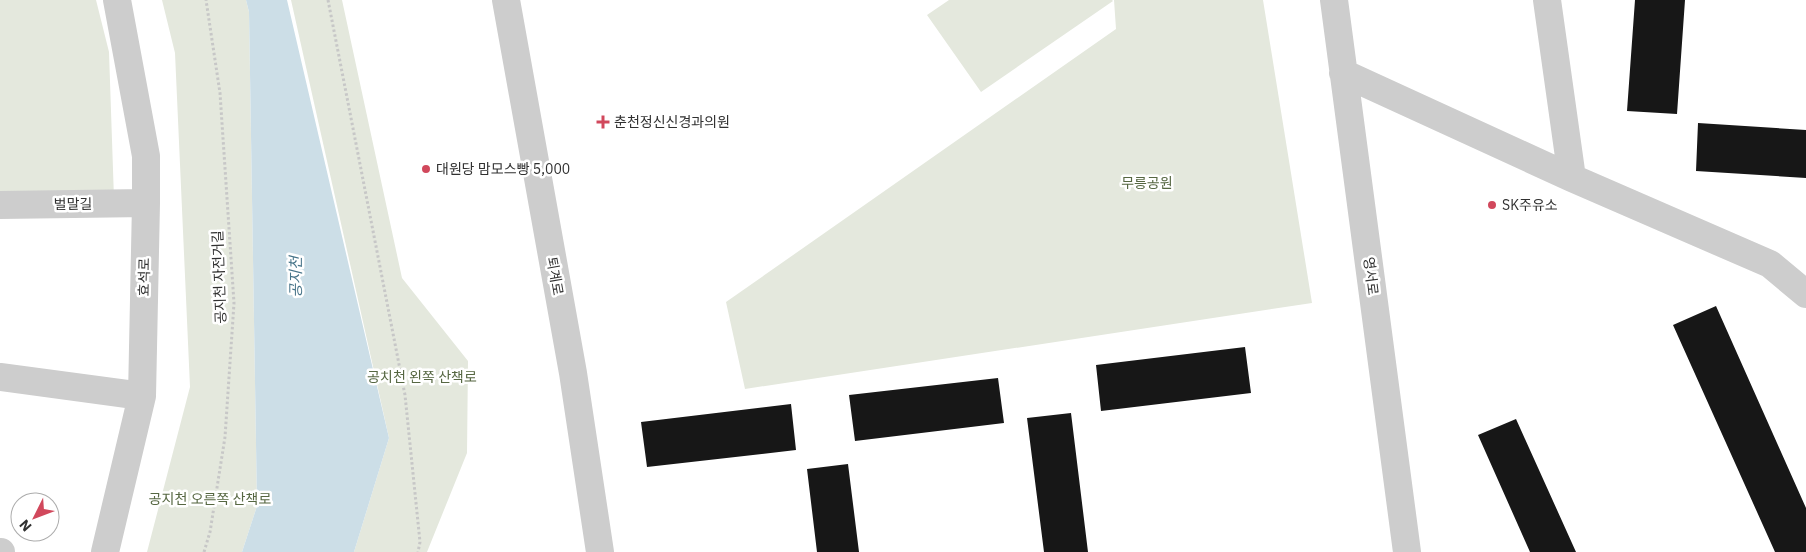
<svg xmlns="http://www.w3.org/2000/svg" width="1806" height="552" font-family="'IBM Plex Sans','Noto Sans KR',sans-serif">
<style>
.green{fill:#e4e8dd}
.water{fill:#ccdee7}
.building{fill:#171717}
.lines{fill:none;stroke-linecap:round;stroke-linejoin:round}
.path{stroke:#c7c7c7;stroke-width:3;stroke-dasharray:2.5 2.5;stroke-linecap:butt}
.minor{stroke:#cdcdcd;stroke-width:28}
.poi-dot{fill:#d1485c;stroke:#fff;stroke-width:2}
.labels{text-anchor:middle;stroke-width:5;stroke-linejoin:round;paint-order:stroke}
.poi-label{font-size:14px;fill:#303030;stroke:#fff;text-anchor:start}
.park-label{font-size:14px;fill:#566742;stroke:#fff}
.street-label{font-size:14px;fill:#303030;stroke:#fff}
.water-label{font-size:15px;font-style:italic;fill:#477489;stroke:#fff}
</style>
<rect width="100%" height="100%" fill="#fff"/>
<path class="green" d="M0 0H96L109 52 114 199 0 194Z
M162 0H246L249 12 257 506 242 552H147L190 387 175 53Z
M291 0H342L402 278 468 361 467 453 427 552H354L389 438Z
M949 0H1112L1113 1 981 92 927 15Z
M1114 0H1263L1312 303 745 389 726 302 1116 29Z"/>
<path class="water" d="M246 0H287L389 438 354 552H242L257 506 249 12Z"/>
<path class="building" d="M1635 0H1685L1677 114 1627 111Z
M1698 123 1806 130V178L1696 171Z
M1716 306 1806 508V552H1775L1673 325Z
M1245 347 1251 393 1101 411 1096 365Z
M998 378 1004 423 855 441 849 395Z
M791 404 796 450 647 467 641 422Z
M1071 413 1088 552H1044L1027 418Z
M1516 419 1576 552H1530L1478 435Z
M848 464 859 552H817L807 469Z"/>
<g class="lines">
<path class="path" d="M328 0 405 395 420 542 418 552
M204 552 210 532 225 437 234 303 220 93 206 0"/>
<path class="minor" d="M506 0 573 373 600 552
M1334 0 1407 552
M1547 0 1572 178
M1343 73 1572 178 1770 264 1806 294
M0 205 146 203
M0 377 142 396
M0 552H1
M105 552 142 396 146 203V156L117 0"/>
</g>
<g class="poi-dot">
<path d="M600.5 114.5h5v5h5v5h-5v5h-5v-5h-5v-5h5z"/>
<circle cx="426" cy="169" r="5"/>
<circle cx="1492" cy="205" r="5"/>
</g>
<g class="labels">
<g class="poi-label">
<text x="614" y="127">춘천정신신경과의원</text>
<text x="436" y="174">대원당 맘모스빵 5,000</text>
<text x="1502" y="210">SK주유소</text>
</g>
<g class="park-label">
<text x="1147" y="188">무릉공원</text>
<text x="422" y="382">공치천 왼쪽 산책로</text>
<text x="210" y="504">공지천 오른쪽 산책로</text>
</g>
<g class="street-label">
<text transform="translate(73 204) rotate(-1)" y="5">벌말길</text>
<text transform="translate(555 276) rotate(80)" y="5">퇴계로</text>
<text transform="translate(1371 276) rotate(83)" y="5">영서로</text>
<text transform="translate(144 277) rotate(-89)" y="5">효석로</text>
<text transform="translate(219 277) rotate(-92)" y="5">공지천 자전거길</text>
</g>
<g class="water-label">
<text transform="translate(296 277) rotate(-90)" y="5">공지천</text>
</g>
</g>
<g transform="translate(35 517) rotate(228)"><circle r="24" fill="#ffffff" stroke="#acacac"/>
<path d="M0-4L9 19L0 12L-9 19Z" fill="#d1485c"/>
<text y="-8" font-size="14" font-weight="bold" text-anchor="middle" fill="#303030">N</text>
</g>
</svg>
